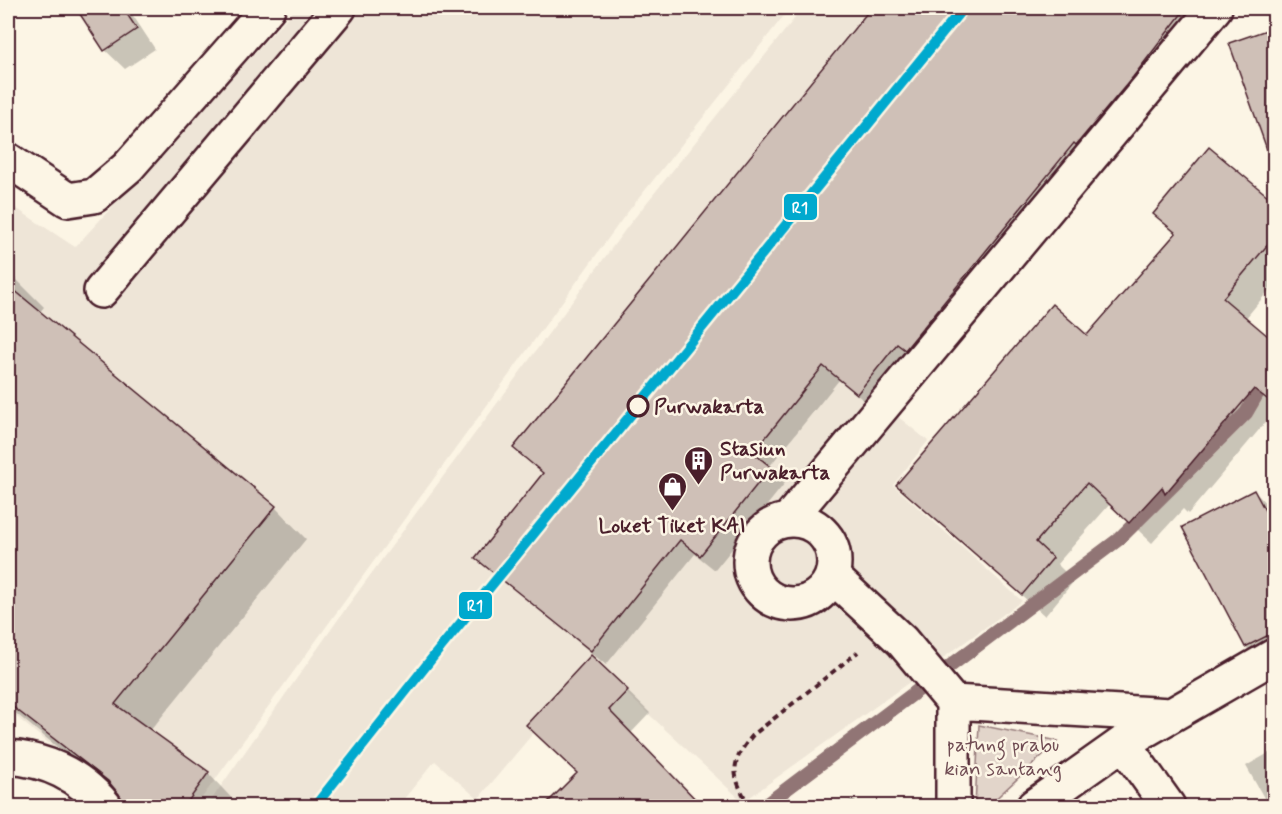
<svg xmlns="http://www.w3.org/2000/svg" width="1282" height="814" font-family="Mynerve,sans-serif">
<style>
.built{fill:#eee5d7}
.green{fill:#e2d5ca;stroke:#967a7a;stroke-width:1.5}
.shadow{fill:#0003}
.lines{fill:none;stroke-linecap:round;stroke-linejoin:round}
.stream{stroke:#917474;stroke-width:14}
.building{fill:#cfc0b7;stroke:#4a1f2b;stroke-width:1.5}
.minor-casing{stroke:#4a1f2b;stroke-width:38}
.path{stroke:#4a1f2b;stroke-width:4;stroke-dasharray:6 4.5;stroke-linecap:butt}
.minor{stroke:#fcf5e5;stroke-width:33}
.rail-1-casing{stroke:#fcf5e5;stroke-width:15}
.rail-1{stroke:#00a9ce;stroke-width:10}
.stop-dot{fill:#fcf5e5;stroke:#4a1f2b;stroke-width:3}
.labels{text-anchor:middle;stroke-width:5;stroke-linejoin:round;paint-order:stroke}
.stop-label{font-size:21px;font-weight:bold;fill:#4a1f2b;stroke:#fcf5e5;text-anchor:start}
.poi-label{font-size:21px;font-weight:bold;fill:#4a1f2b;stroke:#fcf5e5;text-anchor:start}
.park-label{font-size:21px;fill:#704c53;stroke:#fcf5e5}
.line-badge{stroke:#fcf5e5;stroke-width:2}
.badge-label{font-size:16px;text-anchor:middle;font-weight:bold;fill:#fff}
</style>
<rect width="100%" height="100%" fill="#fcf5e5"/>
<filter id="ink" filterUnits="userSpaceOnUse"><feTurbulence type="fractalNoise" baseFrequency=".0167" numOctaves="2"/><feDisplacementMap in="SourceGraphic" scale="12" xChannelSelector="R" yChannelSelector="G"/><feConvolveMatrix kernelMatrix="1 2 1 2 8 2 1 2 1" color-interpolation-filters="sRGB"/></filter>
<g filter="url(#ink)">
<path class="built" d="M296 8H790L623 218 196 806 101 738 79 768 8 710V203L75 247Z
M803 8H1183L870 394 928 441 893 485 1022 601 743 802 593 662 478 799 435 761 398 806H207L349 604 628 226Z"/>
<path class="green" d="M979 725 1058 741 988 806H975Z"/>
<path class="shadow" d="M77 8H128L155 49 125 69 105 50Z
M873 8H1213L873 408 839 380 769 467 785 483 715 570 695 554 606 665 477 558 544 474 515 448Z
M8 35 13 44 8 47Z
M1274 204V284L1245 319 1274 344V412L1188 514 1183 509 1152 543 1110 504 1057 564 1074 581 1045 616 898 485 1087 337 1176 235 1155 214Z
M8 271 44 307 39 313 275 507 306 539 150 731 208 773 239 806H130L8 707Z
M1254 491 1274 512 1273 673 1246 647 1184 528Z
M592 657 650 713 631 733 579 774Z
M1274 750V806H1266L1268 805 1246 766Z
M8 797 17 806H8Z
M853 799 860 806H841Z"/>
<g class="lines">
<path class="stream" d="M764 806 1119 539 1246 413 1267 377"/>
</g>
<path class="building" d="M76 8H123L137 29 104 51Z
M871 8H1186L1133 77 1076 145 1074 143 905 350 897 344 857 394 823 366 753 453 771 467 700 556 680 540 591 651 475 558 543 473 513 448Z
M1275 27V157L1270 158 1229 43Z
M1209 147 1275 202V236L1223 298 1275 342V405L1254 389 1165 494 1162 487 1129 523 1087 483 1036 542 1053 558 1022 595 896 485 1052 304 1087 335 1176 233 1153 214Z
M8 285 276 506 115 704 209 772 184 807H123L119 794 108 781 8 703Z
M1254 490 1275 529V632L1245 647 1182 527Z
M591 655 628 690 609 710 703 807H543L577 773 526 725Z"/>
<g class="lines">
<defs>
<path id="minor" d="M8 160 68 200 94 196 128 167 268 8
M101 291 339 8
M788 520 1215 8
M750 562a42 42 0 1 1 84 0a42 42 0 1 1-84 0Z
M832 576 902 641 953 702V806
M953 702 1170 715
M1123 743 1168 806
M8 757C48 760 79 775 105 806
M1034 806 1123 743 1274 656"/>
</defs>
<use href="#minor" class="minor-casing"/>
<path class="path" d="M750 806C731 776 729 763 753 735L858 652"/>
<use href="#minor" class="minor"/>
<defs>
<path id="rail-1" d="M315 806 433 657 963 8"/>
</defs>
<use href="#rail-1" class="rail-1-casing"/>
<use href="#rail-1" class="rail-1"/>
</g>
</g>
<defs>
<symbol id="building-pin" viewBox="-11 -11 22 30"><path d="M0 17L-7.5 6A9.5 9.5 0 1 1 7.5 6Z" fill="#4a1f2b" stroke="#fcf5e5"/><path d="M-4-6H4V6H1V3H-1V6H-4ZM-2.5-4.3h1.7v1.8h-1.7ZM.8-4.3h1.7v1.8H.8ZM-2.5-1h1.7V.8h-1.7ZM.8-1h1.7V.8H.8Z" fill="#fff"/></symbol>
<symbol id="shop-pin" viewBox="-11 -11 22 30"><path d="M0 17L-7.5 6A9.5 9.5 0 1 1 7.5 6Z" fill="#4a1f2b" stroke="#fcf5e5"/><path d="M-5-2.5h2.3a2.7 3.5 0 0 1 5.4 0H5L5.5 6h-11ZM-1.5-2.5h3a1.5 2.3 0 0 0-3 0Z" fill="#fff"/></symbol>
</defs>
<g fill-rule="evenodd">
<use href="#building-pin" x="682" y="444" width="33" height="45"/>
<use href="#shop-pin" x="656" y="470" width="33" height="45"/>
</g>
<circle class="stop-dot" cx="638" cy="406" r="10"/>
<g class="labels">
<g class="stop-label">
<text x="654" y="413">Purwakarta</text>
</g>
<g class="poi-label">
<text x="720" y="455">Stasiun<tspan x="720" dy="24">Purwakarta</tspan></text>
<text x="672" y="532" text-anchor="middle">Loket Tiket KAI</text>
</g>
<g class="park-label">
<text x="1003" y="751">patung prabu<tspan x="1003" dy="24">kian santang</tspan></text>
</g>
</g>
<g class="line-badge">
<rect x="783" y="193" width="35" height="28" rx="6" fill="#00a9ce"/>
<rect x="458" y="591" width="35" height="29" rx="6" fill="#00a9ce"/>
</g>
<g class="badge-label">
<text x="800" y="213">R1</text>
<text x="475" y="611">R1</text>
</g>
<rect width="1282" height="814" fill="none" stroke="#fcf5e5" stroke-width="30"/>
<rect x="15" y="15" width="1252" height="784" fill="none" stroke="#4a1f2b" stroke-width="2" filter="url(#ink)"/>
</svg>
